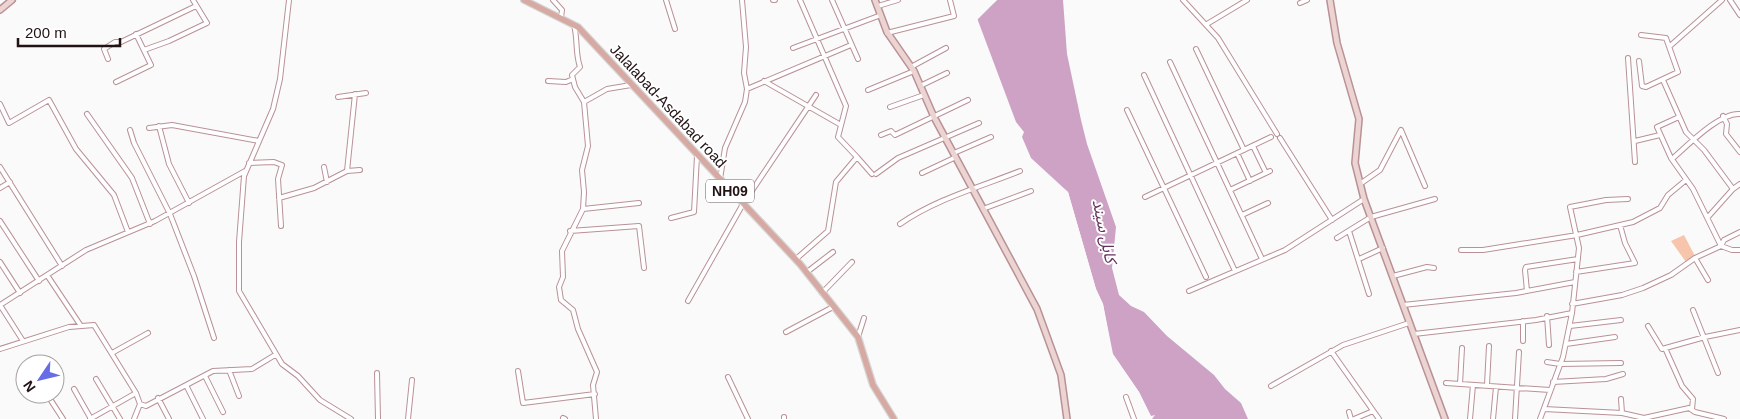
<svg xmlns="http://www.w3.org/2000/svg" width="1740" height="419" font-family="Helvetica,'Noto Sans Arabic',sans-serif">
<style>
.green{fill:#f6c5ac}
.water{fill:#cda2c4}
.pier{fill:#fafafa}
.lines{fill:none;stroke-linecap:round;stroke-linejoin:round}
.street-casing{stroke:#b99196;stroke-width:6}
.secondary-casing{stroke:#b99196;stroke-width:8}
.primary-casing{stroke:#d7d4d5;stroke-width:8}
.street{stroke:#fff;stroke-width:4}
.secondary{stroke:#ebd4d1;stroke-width:5}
.primary{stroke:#d6aaa3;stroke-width:5.5}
.labels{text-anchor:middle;stroke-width:4;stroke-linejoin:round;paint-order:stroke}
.shield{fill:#fff;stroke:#64595a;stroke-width:1}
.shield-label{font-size:14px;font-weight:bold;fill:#211214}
.street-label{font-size:15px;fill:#211214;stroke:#fff}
.water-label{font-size:16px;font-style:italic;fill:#642f5c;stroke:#fff}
</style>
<rect width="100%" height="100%" fill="#fafafa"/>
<path class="green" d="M1684 235 1695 256 1686 262 1671 241Z"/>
<path class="water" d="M997 0H1063L1067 54 1081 120 1087 144 1116 227 1112 268 1119 295 1131 306 1144 312 1167 336 1214 375 1225 389 1241 403 1248 419H1152L1139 392 1113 354 1103 304 1096 289 1068 192 1031 158 1022 137 1024 132 1016 122 977 18Z"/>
<path class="pier" d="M993 0H997L977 20 1016 124 975 19Z
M1064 189 1068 192 1096 289 1103 304 1112 353 1139 392 1151 416 1155 415 1152 419H1149L1137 393 1110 353 1100 304 1093 290Z"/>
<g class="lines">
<defs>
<path id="street" d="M289 0 280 79 273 109 244 176 239 242V291L282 364 298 376 320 400 351 419
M553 0 562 10 561 18
M666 0 675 29
M773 0H775
M832 0 858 59
M1183 0 1218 38 1277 134
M1730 0 1740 15
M1300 3 1307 0
M878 6 898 0
M1207 24 1247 0
M574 25C578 40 575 53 580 67L572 75 575 87 584 102 588 146 582 170 584 192 583 209 562 251 563 277 559 287 561 300 573 310 578 329 597 372 593 385 596 419
M887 33 954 16 950 0
M1670 46 1722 0
M793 48 881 15
M1196 49 1244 150
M144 50 169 41 207 23 193 0
M1628 58 1635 162
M108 59 104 49 115 42H121L196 6
M1639 61 1642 86 1646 87 1678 72 1666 38 1641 35
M1170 62 1262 259
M911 67 946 48
M1144 75 1235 271
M1663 80 1686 132 1704 150 1733 189
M548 81 566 82 573 79
M764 81 841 125
M116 82 151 65 136 34
M920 86 947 73
M747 89 851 45
M868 90 914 71
M338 97 366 93
M584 102 607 89 631 85
M0 104 9 123 49 100 76 149 114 195 128 232
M890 107 924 95
M1127 110 1206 277
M87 114 132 178 150 224
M1723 116 1727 124 1726 134 1740 152
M1679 117 1657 127 1671 158 1693 189 1721 246 1732 250H1740
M159 126 169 164 189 203
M149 128 172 125 259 141
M130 130 134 143 170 214 194 276 214 338
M881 135 891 131 895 135 968 100
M1280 138 1332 220
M1635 141 1660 135
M1253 146 1266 173
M954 153 991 137
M1237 153 1250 181
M857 157 872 174
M1672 159C1688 145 1720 112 1740 114
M249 163 274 162 282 165 278 179 281 226
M0 167 62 266
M324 167 327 182
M347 171 355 94
M922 173 956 157
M876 174 898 158 979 123
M720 179 725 148 745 102 747 89 744 73 746 47 742 0
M1360 184 1380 170 1401 130 1425 186
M0 188 10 182
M1230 190 1270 171
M1145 197 1271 137
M279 198 314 188 347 171 360 170
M583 209 639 203
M983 209 1031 191
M1242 215 1268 203
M1708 217 1733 189 1740 184
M671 218 694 212 697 156
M0 221 39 281
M900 224C936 199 980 187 1020 171
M570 231 639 226 644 268
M1349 231 1369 294
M1337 238 1371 217 1435 199
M1461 250H1483L1577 235 1633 222 1660 208 1668 195 1686 180
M1695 258 1708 280
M796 259 828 231 836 182 857 157 838 137 846 106 800 0
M1359 259 1383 248
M0 262 20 293
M807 272 833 252
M1576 272 1635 263 1625 243 1620 225
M47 275 81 326
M1393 276 1427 267 1434 268
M1189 291 1285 250 1364 199
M1527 291 1525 270 1526 267 1578 259
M822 293 852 262
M688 301 743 204 816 95
M1572 304 1622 295 1643 288 1671 275 1695 258 1721 246 1724 240 1740 232
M1403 305 1516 293 1575 282
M1693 310 1718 373
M1547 316 1549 345
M1570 326 1621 320
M1648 326 1662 349 1705 337 1740 330
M786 332 833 307
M1414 334 1536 320 1572 313
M858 337 864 318
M23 341 0 305 86 250 155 221 245 171
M1523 341V321
M1566 344 1615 337
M1665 348 1682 386 1693 399 1692 409
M0 349 69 327 94 325 136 393 140 404 146 406 213 371 252 369 275 355
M1331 351 1379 419
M112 353 148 333
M1547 362 1560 364 1621 363
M229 370 239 396
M518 371 523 403 595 394
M377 373 378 419
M205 376 223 412
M728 377 748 419
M96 379 120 419
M1553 382 1606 379 1623 374
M1446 383 1550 390
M1460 384 1462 348
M1487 385 1489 346
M1271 386 1343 345 1409 323
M187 387 203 419
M74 389 91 419
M1126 397 1134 419
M158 398 169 419
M50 399 63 419
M1621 399 1622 413
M1544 409 1622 413 1644 418 1689 408 1695 412 1724 419
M1349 412 1351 419
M784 417V419
M563 418 565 419
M90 419 136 393
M134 419 140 404
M408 419 412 380
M1354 419 1373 411
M1470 419 1473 385
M1493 419 1496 387
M1515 419 1519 352
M1540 419 1563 357 1572 313 1579 248 1570 207 1606 200 1628 199"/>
<path id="secondary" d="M875 0 887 32 914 71 934 117 1037 309 1061 375 1067 419
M1330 0 1337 43 1359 119 1355 163 1364 199 1445 419
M0 10 12 0"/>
<path id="primary" d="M524 0 578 27 800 264 858 337 873 385 894 419"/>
</defs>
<use href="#street" class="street-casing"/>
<use href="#secondary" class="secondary-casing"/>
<use href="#primary" class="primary-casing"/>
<use href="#street" class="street"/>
<use href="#secondary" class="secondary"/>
<use href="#primary" class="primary"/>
</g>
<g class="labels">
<rect class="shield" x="706" y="179.5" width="48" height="23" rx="4"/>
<g class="shield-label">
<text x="730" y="196">NH09</text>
</g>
<g class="street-label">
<text transform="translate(668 106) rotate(47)" y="5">Jalalabad-Asdabad road</text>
</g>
<g class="water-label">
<text transform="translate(1105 231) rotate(78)" y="6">کابل سيند</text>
</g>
</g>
<g transform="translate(40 379) rotate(235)"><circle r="24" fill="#ffffff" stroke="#a6a0a1"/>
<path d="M0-4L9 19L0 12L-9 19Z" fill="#676de6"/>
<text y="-8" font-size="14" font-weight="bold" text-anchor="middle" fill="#211214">N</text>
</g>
<path d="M18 38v8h102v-8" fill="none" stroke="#211214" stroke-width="2.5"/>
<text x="25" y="38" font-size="15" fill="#211214" stroke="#ffffff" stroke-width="4" paint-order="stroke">200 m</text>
</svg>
